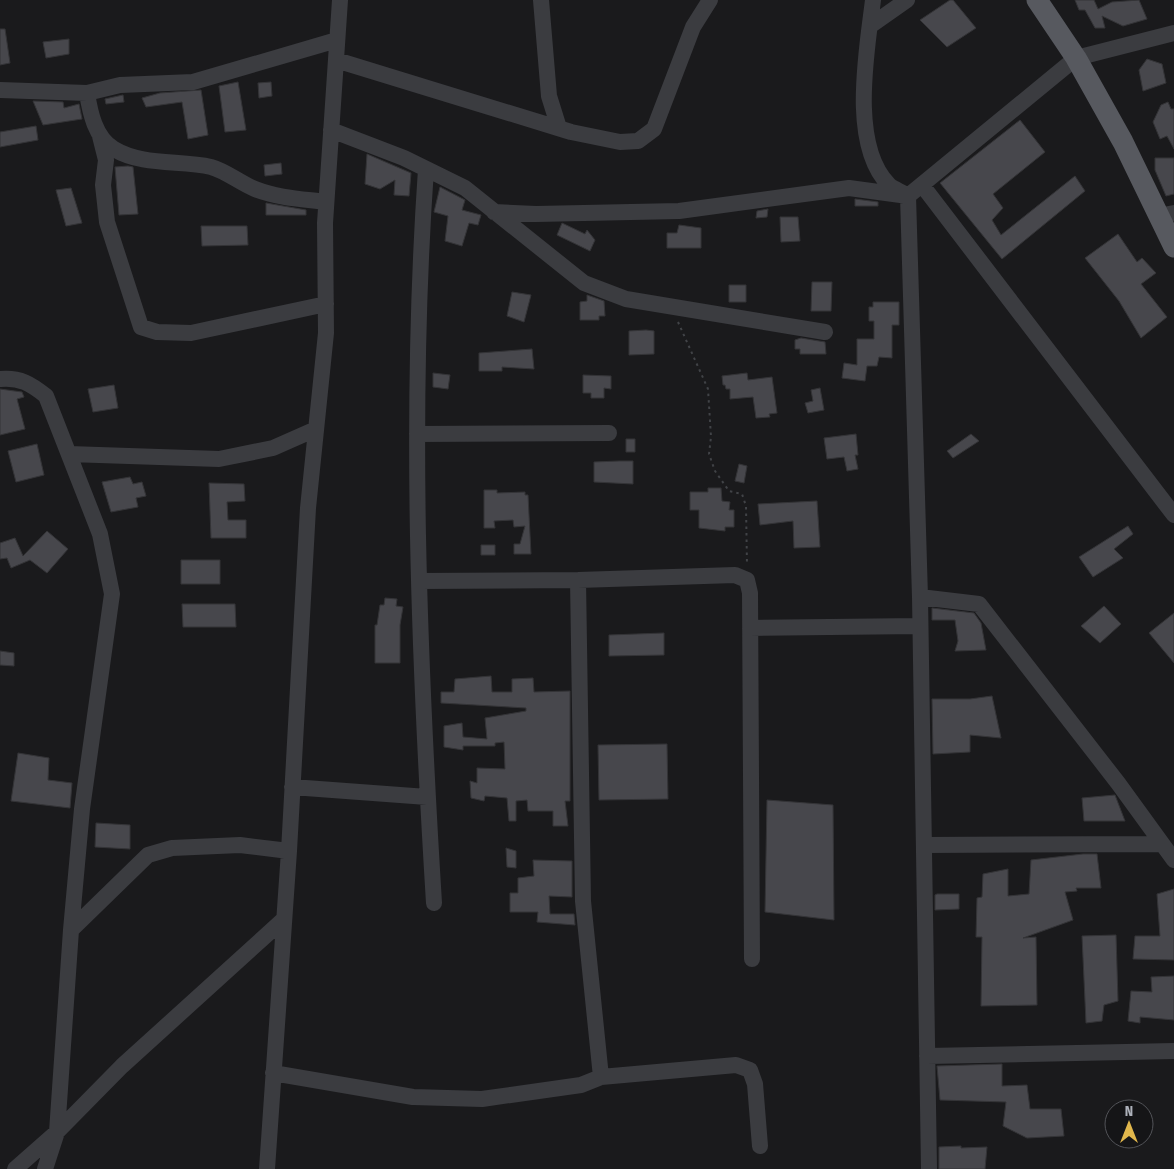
<svg xmlns="http://www.w3.org/2000/svg" width="1174" height="1169" font-family="'Fira Sans Condensed',sans-serif">
<style>
.building{fill:#47474c;stroke:#343437}
.lines{fill:none;stroke-linecap:round;stroke-linejoin:round}
.path{stroke:#414347;stroke-width:2;stroke-dasharray:2.5 4;stroke-linecap:butt}
.minor{stroke:#3b3c40;stroke-width:16}
.major{stroke:#57595f;stroke-width:21}
</style>
<rect width="100%" height="100%" fill="#1a1a1c"/>
<path class="building" d="M950 0H953L976 28 947 47 920 20Z
M1075 0H1094L1098 9 1112 2 1139 0 1147 19 1123 26 1102 16 1105 28H1095L1085 10H1079Z
M0 29H5L10 63 0 65Z
M69 39V54L46 58 43 42Z
M1147 59 1162 64 1166 83 1143 91 1139 70Z
M238 82 246 130 225 132 219 86Z
M271 82 272 96 259 98 258 83Z
M201 90 208 135 188 139 182 102 146 107 142 98 160 93Z
M123 95 124 102 106 104 105 99Z
M33 101 63 102 64 108 79 104 82 119 43 125Z
M1168 102 1171 109H1174V149L1167 136 1160 139 1153 122 1161 105Z
M1020 120 1045 152 993 194 1003 208 992 220 1001 235 1075 176 1085 191 1002 259 940 183Z
M36 126 38 140 0 147V132Z
M367 154 411 173 409 196 394 195 395 180 380 189 365 184Z
M1155 158H1174V194L1166 196 1155 170Z
M281 163 282 174 265 176 264 165Z
M128 166 133 167 138 214 119 215 115 167Z
M440 187 465 200 462 210 481 215 478 225 469 223 462 246 445 241 448 216 434 212Z
M71 188 82 223 66 226 56 190Z
M855 199 878 202V206H855Z
M266 203 306 210V215H266Z
M768 209 767 217 756 218 757 211Z
M780 217H798L800 241 781 242Z
M562 223 585 234 587 230 595 240 590 251 557 235Z
M679 225 701 228V248H667V233H677Z
M201 226H247L248 245 202 246Z
M1118 234 1137 262 1142 258 1156 273 1141 284 1167 317 1141 338 1119 301 1085 258Z
M812 282H832L831 311H811Z
M729 285H746V302H729Z
M512 292 531 295 524 322 507 316Z
M587 295 604 301 605 316H599V320H580V302L587 301Z
M873 302H899V325H892V358L879 357 877 366H867L865 381 842 378 844 363 857 365V339H874V321H869V307H873Z
M646 330 654 331V354L629 355V331Z
M801 338 825 342 826 354H800V349H795V340Z
M532 349 534 369 502 367V371H479V353Z
M433 373 450 375 448 389 433 387Z
M747 373 748 380 772 377 777 413 769 414 770 417 756 418 753 397 730 399V389H726L725 385H723L722 376Z
M583 375 611 376V389L604 388V398H591V393H583Z
M114 385 118 408 93 412 88 389Z
M820 388 824 410 808 413 805 403 813 401 811 390Z
M0 389 22 392 24 397 17 399 25 429 0 435Z
M856 434 858 455H855L858 469 847 471 844 457 827 459 824 438Z
M971 434 979 441 953 458 947 451Z
M626 439H635V452H626Z
M37 444 44 475 16 482 8 451Z
M619 461H633V484L594 482V462Z
M739 464 747 466 744 483 735 481Z
M130 477 133 484 142 482 146 496 136 498 138 507 111 512 102 482Z
M209 483 244 484 245 501 227 502 228 520H246V538H211Z
M708 488H721L722 501 730 502 729 510H734V527H725V531L699 528V510H690V492H708Z
M484 490H497V493L525 492V495H528L531 554H514V544H520L525 526 514 527 513 520 494 521 495 528H484Z
M817 501 820 547 794 548 793 521 760 525 758 504Z
M1128 526 1133 534 1114 549 1123 558 1093 577 1079 557Z
M47 531 68 549 47 573 30 560 11 568 7 558 0 559V543L15 538 23 556Z
M481 545H495V555H481Z
M181 560H220V584H181Z
M385 598 397 599 396 606 403 607 400 625V663H375V625H377L380 605H384Z
M182 604H235L236 627H183Z
M1104 606 1121 624 1100 643 1081 626Z
M932 608 974 613 981 623 986 650 955 651 958 641 955 620H932Z
M1174 613V663L1149 633Z
M664 633V655L609 656V635Z
M0 651 14 653V666L0 665Z
M491 676 492 692H512V679L533 678 534 692 570 691V801H565L568 826H553V811H528L527 800 516 801V821H509L507 798 485 796 484 801 471 798 470 781 477 783V768L505 769 504 742 495 743V746H463V750L444 747V726L462 723 463 737 487 739 485 718 526 711V708L441 703V692H454L455 679Z
M992 696 1001 738 970 735V752L933 754 932 699H970Z
M667 744 668 799 599 800 598 745Z
M18 753 49 758 48 780 72 783 70 808 11 801Z
M1115 795 1125 821H1084L1082 798Z
M767 800 833 805 834 920 765 912Z
M96 823 130 825V849L95 847Z
M506 848 516 851V868L507 867Z
M1083 854H1097L1101 888H1076L1077 891 1065 892 1073 920 1023 938 1036 937 1037 1005 981 1006 982 937H976L977 898 982 897 983 874 1008 869V896L1029 894 1031 860Z
M533 860 572 861V897L549 896 550 914H574L575 925 537 922 538 912H510V893H518V878L534 876Z
M1174 889V960L1133 959 1135 936H1160L1157 894Z
M937 894H959V909L935 910V895Z
M1116 935 1118 1001 1104 1005 1102 1021 1086 1023 1082 936Z
M1174 976V1020L1140 1017V1023L1128 1021 1131 991 1152 992 1151 977Z
M1002 1064V1086L1027 1085 1030 1109H1061L1064 1136 1027 1138 1003 1126 1006 1102 940 1100 937 1066Z
M961 1146V1148L987 1147 985 1169H939V1147Z"/>
<g class="lines">
<path class="path" d="M678 322 708 389 711 437 709 454 715 471 729 491 742 494 746 506 747 565"/>
<path class="minor" d="M541 0 549 96 559 128
M870 26 907 0
M1174 33 1076 58 908 196 920 597 979 604 1118 783 1174 860
M336 60 571 132 620 142 638 141 654 129 693 27 710 0
M0 90 87 93 120 85 193 82 337 40
M87 93C90 112 95 138 114 149 142 166 180 160 211 167 226 171 240 183 255 189 278 198 303 199 326 202
M331 130 404 158 465 188 584 283 626 299 825 332
M100 136 106 160 103 185 107 222 141 327 157 332 191 333 326 304
M426 169C409 413 419 659 434 903
M922 185 1174 515
M494 212 536 214 679 211 849 188 908 196C903 192 893 189 889 185 849 145 867 50 873 0
M1158 216 1174 213
M0 379C20 377 31 384 46 396L100 534 112 594 82 809 71 930 57 1132 45 1169
M417 434 609 433
M69 454 219 459 273 448 316 429
M578 580 583 901 601 1077
M419 581 578 580 735 575 747 580 750 593 752 959
M920 597 929 1169
M750 628 920 626
M292 787 427 797
M925 845 1162 844
M71 930 148 855 172 848 240 845 289 851
M927 1056 1174 1051
M273 1073 413 1097 482 1099 581 1085 601 1077 736 1065 750 1070 755 1084 760 1146
M15 1169 57 1132 122 1066 283 920
M267 1169 289 851 308 508 326 333 325 223 340 0"/>
<path class="major" d="M1037 0 1076 58 1123 142 1174 247"/>
</g>
<g transform="translate(1129 1124)"><circle r="24" fill="#151517" stroke="#525358"/>
<path d="M0-4L9 19L0 12L-9 19Z" fill="#e1b74c"/>
<text y="-8" font-size="14" font-weight="bold" text-anchor="middle" fill="#adb1ba">N</text>
</g>
</svg>
